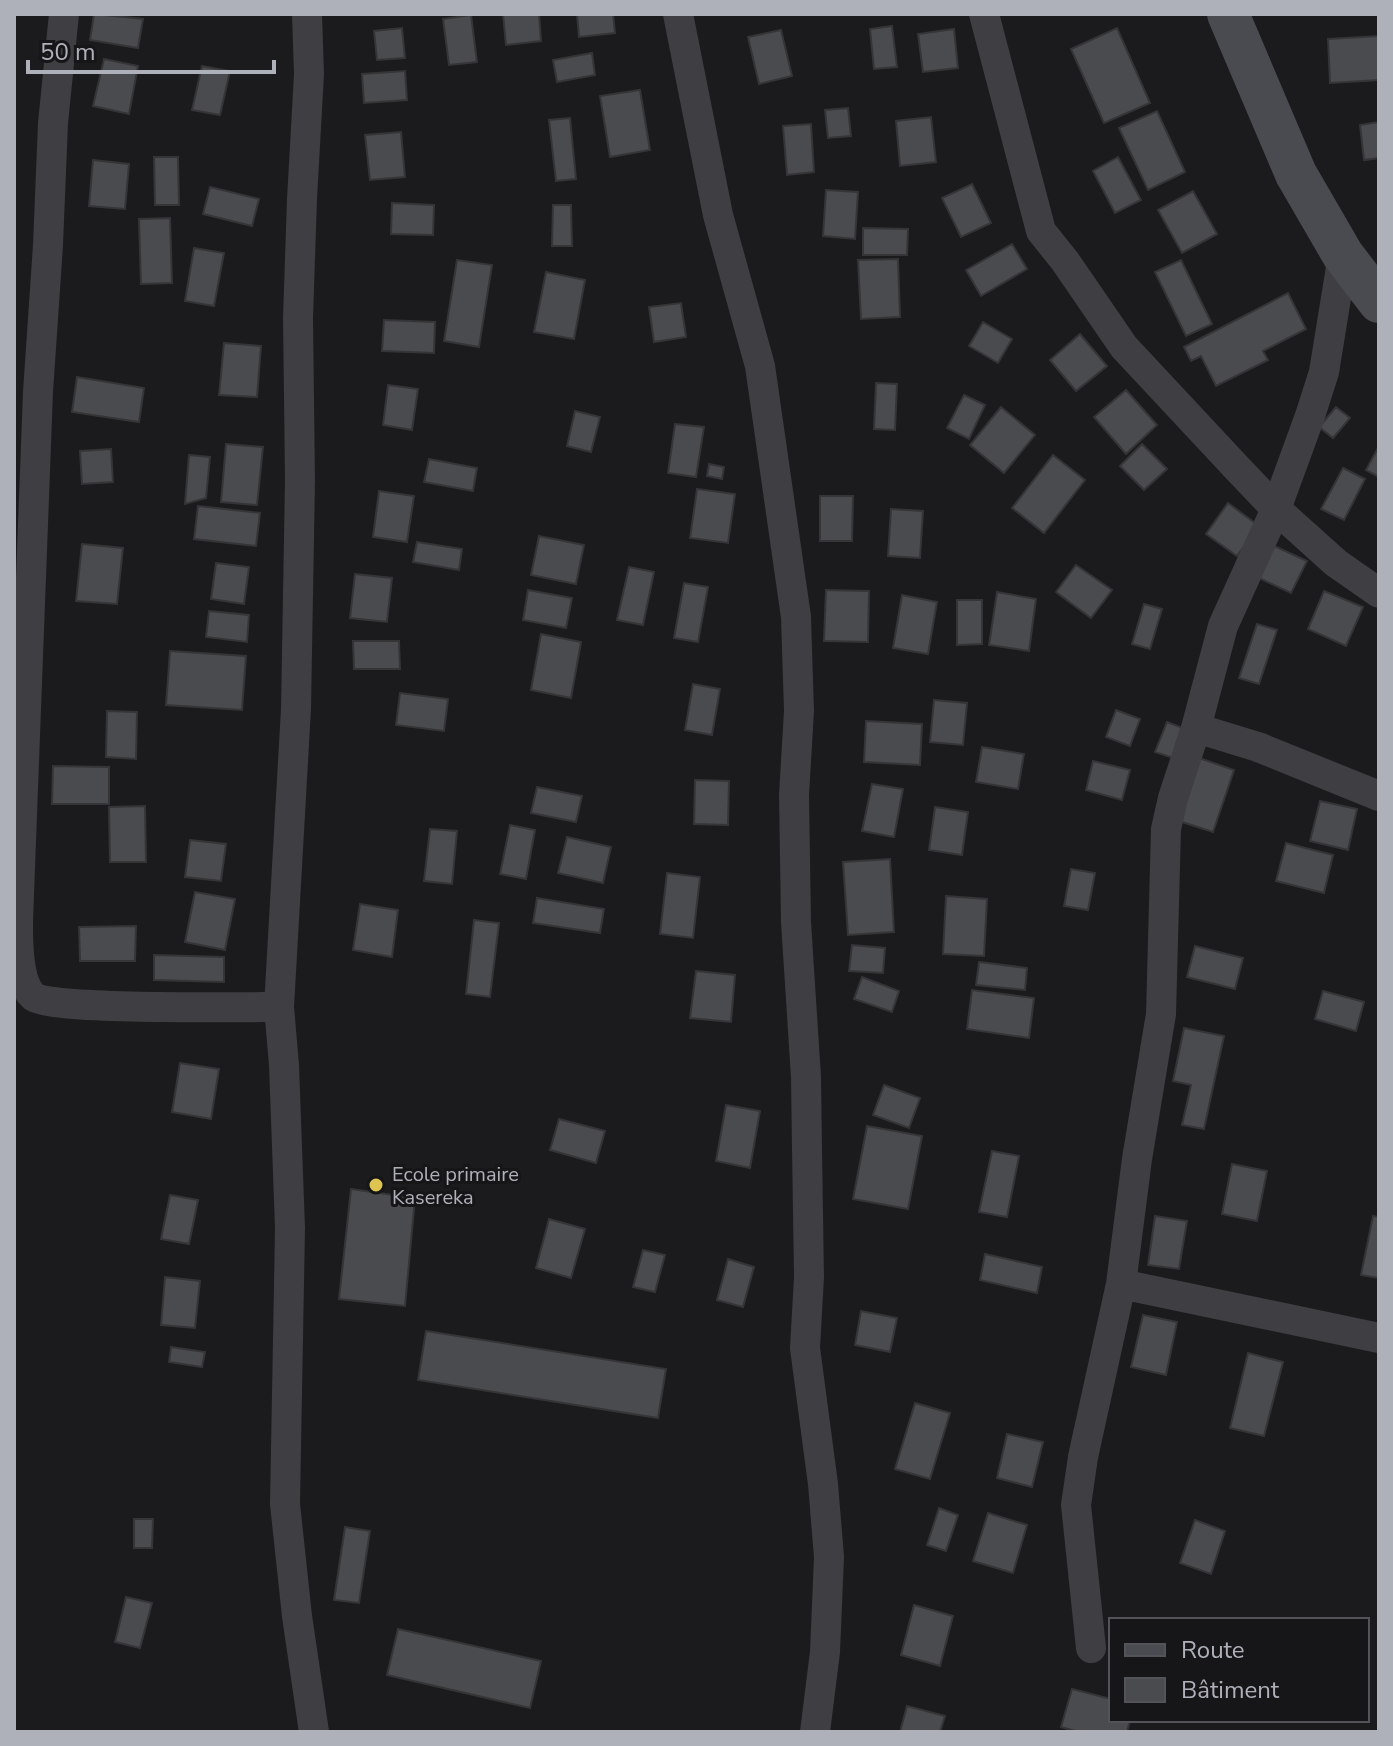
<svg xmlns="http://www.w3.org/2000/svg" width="1393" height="1746" font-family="'Nunito Sans',sans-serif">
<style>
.building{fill:#4a4b4e;stroke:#353538;stroke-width:2}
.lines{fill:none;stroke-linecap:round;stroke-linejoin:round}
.street{stroke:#3e3e43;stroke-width:30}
.secondary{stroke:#4a4b51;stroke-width:42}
.poi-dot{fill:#dec451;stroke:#161618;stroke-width:3}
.labels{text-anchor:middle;stroke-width:6;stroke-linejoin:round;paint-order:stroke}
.poi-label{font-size:20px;fill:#afb1ba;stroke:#161618;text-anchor:start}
</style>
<rect width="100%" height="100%" fill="#1b1b1d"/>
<path class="building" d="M94 14 143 19 138 48 90 40Z
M503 14H539L541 41 506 45Z
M577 14H613L615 33 579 37Z
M471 15 477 62 449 65 443 19Z
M892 26 897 67 874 69 870 29Z
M402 28 405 58 377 60 374 31Z
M1117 28 1150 103 1104 123 1071 49Z
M954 29 958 68 923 72 918 34Z
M781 30 792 76 759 84 748 37Z
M1379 36V80L1330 83 1328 39Z
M592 53 595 75 557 82 553 60Z
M104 59 138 66 129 114 93 106Z
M202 66 230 71 220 115 192 110Z
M405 71 407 100 364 103 362 74Z
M640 90 650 150 610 157 600 96Z
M848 108 851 136 828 138 825 110Z
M1157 111 1185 172 1148 190 1119 128Z
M931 117 936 162 900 166 896 121Z
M570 118 576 179 556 181 549 120Z
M1379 122V158L1364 160 1360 125Z
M811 124 814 172 787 175 783 126Z
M401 132 405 177 370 180 365 135Z
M154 157H178L179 205H155Z
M1118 157 1141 200 1115 213 1093 171Z
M93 160 129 164 125 209 89 206Z
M972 184 991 223 961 237 942 198Z
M210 187 259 199 252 226 203 214Z
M826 190 858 192 855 239 823 236Z
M1193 191 1217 234 1182 253 1158 210Z
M392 203 434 205 433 235 391 234Z
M553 205H571L572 246H552Z
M170 218 172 283 141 284 139 219Z
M863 228 908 229 907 255H863Z
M1012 244 1027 269 981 296 966 270Z
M194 248 224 253 214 306 185 301Z
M898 259 900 317 861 319 858 260Z
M457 260 492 265 479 347 444 341Z
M1181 260 1212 324 1186 336 1155 272Z
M546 272 585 280 574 339 534 332Z
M1288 293 1306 329 1263 351 1268 360 1216 386 1201 356 1191 361 1184 347Z
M681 303 686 337 654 342 649 307Z
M384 320 435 322 434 353 382 351Z
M983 322 1012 339 998 363 969 346Z
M1080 334 1107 366 1076 391 1050 360Z
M224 343 261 346 257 397 219 395Z
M77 377 144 388 139 422 72 412Z
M876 383 897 384 895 430 874 429Z
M388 385 418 389 412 430 383 425Z
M1126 390 1157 425 1126 454 1094 417Z
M964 395 985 405 969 439 947 428Z
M1001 407 1035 435 1004 473 970 445Z
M1336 407 1350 418 1333 438 1319 427Z
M575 411 600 417 591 452 567 446Z
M675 424 704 427 696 477 668 473Z
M226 444 263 447 257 505 221 502Z
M1142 444 1167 469 1144 490 1120 466Z
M1379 446V477L1366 470Z
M111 449 113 482 82 484 80 451Z
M189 455 210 457 206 498 185 504Z
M1053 455 1085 480 1044 533 1012 508Z
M429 459 477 468 473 491 424 482Z
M709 464 724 467 722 479 707 476Z
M1343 468 1365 479 1344 520 1321 509Z
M697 489 735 494 728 543 690 538Z
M379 491 414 496 407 542 373 537Z
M820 496H853L852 541H820Z
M1228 503 1259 526 1237 556 1206 534Z
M198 506 260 513 256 546 194 539Z
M891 509 923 511 920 558 888 556Z
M539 536 584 545 576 584 531 575Z
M417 542 462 549 459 570 413 562Z
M82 544 123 548 117 604 76 601Z
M1272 545 1307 561 1291 593 1257 577Z
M216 563 249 567 244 604 211 599Z
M1076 565 1112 590 1091 618 1056 592Z
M629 567 654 572 643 625 617 620Z
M355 574 392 578 387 622 350 618Z
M684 583 708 587 698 642 674 638Z
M528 590 572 598 566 628 523 620Z
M826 590 869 591 868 642 824 641Z
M1324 591 1363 607 1346 646 1308 629Z
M997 592 1036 599 1029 651 989 645Z
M902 595 937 602 928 654 893 648Z
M957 600H982V644L957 645Z
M1144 604 1162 609 1150 649 1132 644Z
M209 611 249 615 247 642 206 637Z
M1257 624 1277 630 1259 684 1239 678Z
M541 634 581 642 571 698 531 690Z
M353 641H399L400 669H354Z
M170 651 246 656 242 710 166 705Z
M693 684 720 689 712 735 685 730Z
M400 693 448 699 444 731 396 725Z
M934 700 967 703 963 745 930 742Z
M1116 710 1140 719 1130 746 1106 737Z
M107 711 137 712 136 759 106 757Z
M866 721 922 724 920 765 864 762Z
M1167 722 1185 729 1173 758 1155 752Z
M982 747 1024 754 1018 789 976 782Z
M1199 758 1234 770 1213 832 1179 821Z
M1093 761 1130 770 1122 800 1086 790Z
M53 766 109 767V804H52Z
M695 780 729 781 728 825 694 824Z
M872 784 903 789 894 837 862 831Z
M537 787 582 796 576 822 531 813Z
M1320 801 1357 809 1348 850 1310 841Z
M145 806 146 862H110L109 807Z
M935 807 968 812 962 855 929 850Z
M510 825 535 830 526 879 500 874Z
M430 829 457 831 452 884 424 881Z
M567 837 611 847 603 883 558 873Z
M190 840 226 844 221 881 185 877Z
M1286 843 1333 855 1324 893 1276 881Z
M890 859 894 932 848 935 843 862Z
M1071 869 1095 873 1088 910 1064 906Z
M667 873 700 877 693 938 660 934Z
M195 892 235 899 225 950 185 942Z
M946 896 987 899 984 956 943 954Z
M537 898 604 909 600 933 533 923Z
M360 904 398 910 392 957 353 950Z
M474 920 499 923 490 997 466 994Z
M136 926 135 961H80L79 927Z
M852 945 885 948 883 973 849 971Z
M1195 946 1243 958 1235 989 1187 977Z
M154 955 224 957V982L154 980Z
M979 962 1027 968 1025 990 976 985Z
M696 971 735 975 731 1022 690 1018Z
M862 977 899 991 892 1012 854 999Z
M972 990 1034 998 1029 1038 967 1029Z
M1323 991 1364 1002 1356 1031 1315 1019Z
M1184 1028 1224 1036 1204 1129 1182 1125 1191 1085 1173 1081Z
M180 1063 219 1069 211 1119 172 1112Z
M884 1085 920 1098 909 1128 873 1115Z
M726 1105 760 1111 750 1168 716 1161Z
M559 1119 605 1131 596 1163 550 1150Z
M867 1126 922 1136 908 1209 853 1199Z
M992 1151 1019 1156 1007 1217 979 1212Z
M1232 1164 1267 1171 1257 1221 1222 1214Z
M351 1189 415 1198 405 1306 339 1299Z
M170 1195 198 1200 189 1244 161 1239Z
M1155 1216 1187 1221 1179 1269 1148 1265Z
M1373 1216 1379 1217V1278L1361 1275Z
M549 1219 585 1229 571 1278 536 1268Z
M643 1250 665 1255 655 1292 633 1287Z
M985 1254 1042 1267 1037 1293 980 1280Z
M728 1259 754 1267 743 1307 717 1300Z
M165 1277 200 1281 195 1328 161 1325Z
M861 1311 897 1318 890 1352 855 1345Z
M1143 1315 1177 1322 1166 1375 1131 1367Z
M426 1331 666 1369 658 1418 418 1380Z
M171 1347 205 1352 202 1367 169 1362Z
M1248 1353 1283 1362 1264 1436 1230 1428Z
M915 1403 950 1413 930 1479 895 1469Z
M1007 1434 1043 1442 1032 1487 997 1478Z
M939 1508 958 1515 946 1551 927 1545Z
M988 1513 1027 1525 1013 1573 973 1561Z
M134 1519H153L152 1548H134Z
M1195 1520 1225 1531 1211 1574 1180 1563Z
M345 1527 370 1531 359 1603 334 1600Z
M126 1597 152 1603 140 1648 115 1642Z
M914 1605 953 1616 940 1666 901 1655Z
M398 1629 541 1661 530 1708 387 1675Z
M1072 1689 1111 1699V1720H1130L1127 1732H1079L1061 1727Z
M907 1706 945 1716 940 1732H900Z"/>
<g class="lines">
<path class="street" d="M64 14 53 123 48 245 38 392 18 921C18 942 17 983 34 997 50 1010 246 1007 279 1007
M307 14 309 74 302 199 298 318 300 480 296 709 279 1007 284 1065 290 1228 285 1504 297 1616 314 1732
M678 14 718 215 760 366 796 617 799 711 794 795 796 922 806 1077 807 1148 809 1277 805 1348 823 1484 829 1557 825 1652 815 1732
M984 14 1041 231 1065 261 1124 347 1237 468 1276 509 1336 563 1379 593
M1196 728 1258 747 1379 796
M1121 1284 1379 1338
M1091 1648 1076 1505 1083 1457 1121 1284 1137 1159 1161 1014 1166 829 1173 798 1196 728 1223 626 1276 509 1310 416 1324 372 1343 255"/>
<path class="secondary" d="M1228 14 1296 174 1343 255 1379 302"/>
</g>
<circle class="poi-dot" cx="376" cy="1185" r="8"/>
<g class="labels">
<g class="poi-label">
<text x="392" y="1181">Ecole primaire<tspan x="392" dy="23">Kasereka</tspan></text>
</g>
</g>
<rect width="1393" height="1746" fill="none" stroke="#afb1ba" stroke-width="32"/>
<rect x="1109" y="1618" width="260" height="104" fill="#161618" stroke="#535459" stroke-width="2"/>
<rect x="1125" y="1644" width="40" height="12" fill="#4a4b51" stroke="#535459" stroke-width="2"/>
<text x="1181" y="1658" font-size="24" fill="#afb1ba">Route</text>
<rect x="1125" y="1678" width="40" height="24" fill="#4a4b4e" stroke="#535459" stroke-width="2"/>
<text x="1181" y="1698" font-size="24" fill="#afb1ba">Bâtiment</text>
<path d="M28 60v12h246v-12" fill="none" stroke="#afb1ba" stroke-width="4"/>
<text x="40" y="60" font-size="24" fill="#afb1ba" stroke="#161618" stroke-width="6" paint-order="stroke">50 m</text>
</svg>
